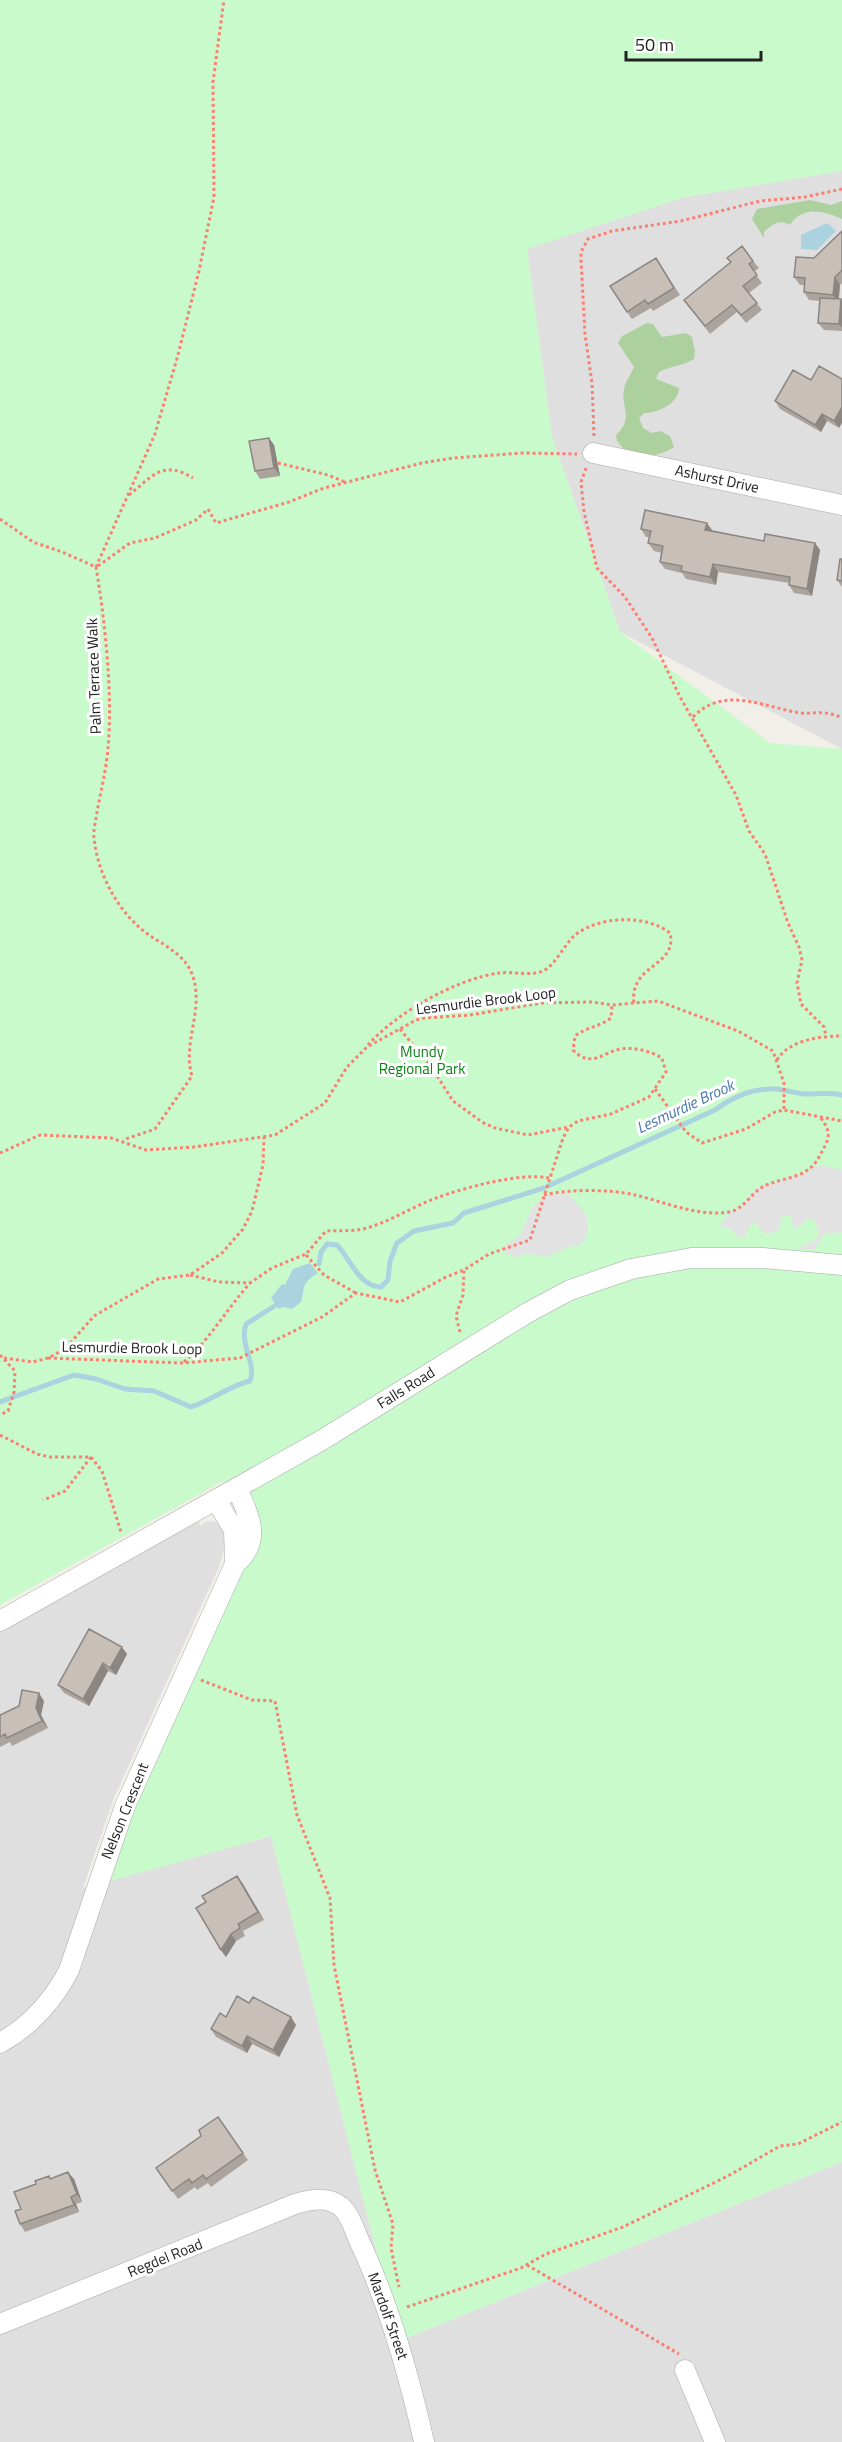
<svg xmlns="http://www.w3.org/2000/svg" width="842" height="2442" font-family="'Titillium Web',sans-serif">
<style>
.residential{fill:#e0dfdf}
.forest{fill:#add19e}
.park{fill:#c8facc}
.parking{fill:#e2e2e2}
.water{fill:#aad3df}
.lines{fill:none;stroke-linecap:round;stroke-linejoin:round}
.stream{stroke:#aad3df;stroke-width:5}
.street-casing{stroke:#a9a9a9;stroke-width:21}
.path{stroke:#fa8072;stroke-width:3;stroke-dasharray:3 3;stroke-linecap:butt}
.street{stroke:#fff;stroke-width:20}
.wall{fill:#aba49e}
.shaded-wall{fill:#8b8681}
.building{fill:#c7bfb8;stroke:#8b8681;stroke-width:1.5}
.labels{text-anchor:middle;stroke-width:6;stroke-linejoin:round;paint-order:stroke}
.street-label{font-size:15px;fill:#222;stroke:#fff}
.park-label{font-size:15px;fill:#0c8416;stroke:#fff}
.water-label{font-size:16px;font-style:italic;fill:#4a7aab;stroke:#fff}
</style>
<rect width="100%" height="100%" fill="#f2efe9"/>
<path class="residential" d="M842 171V749L620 632 552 437 527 248 685 197Z
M197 1520 201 1525 207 1521 215 1522 220 1525 226 1535 225 1547 218 1569 113 1800 83 1888 271 1836 399 2341 842 2162V2442H0V1629Z"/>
<path class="forest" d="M810 200 831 205 842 201V219C825 211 802 205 790 225 779 219 773 224 764 232V238L752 219 757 209Z
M647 323 653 324 662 337 686 333 692 337 695 351 694 359C683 366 670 366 659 372L656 379 679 388C678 404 658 413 644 413L639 418 643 428 652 433 660 431 670 436 674 447C656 459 630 460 617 441L616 435C635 418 620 406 624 389 625 382 631 374 634 367L618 343 622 336Z"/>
<path class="park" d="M0 0H842V171L685 197 527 249 552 437 620 632 770 743 842 749V2162L399 2341 271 1836 107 1882 125 1829 250 1552 238 1483 223 1481 0 1605Z"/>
<path class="parking" d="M821 1165 842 1170V1232L824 1234 814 1250 800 1249 802 1246 816 1240 819 1233 815 1221 808 1218 796 1229 793 1226 792 1217 783 1214 778 1231 768 1234 763 1232 755 1222 752 1223 744 1237 740 1238 729 1228 719 1227 730 1212 740 1209 751 1194 759 1187 808 1172 814 1166Z
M567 1193 580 1207 587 1218 588 1233 580 1245 571 1246 546 1257 527 1253 517 1257 504 1252 503 1247 521 1234 532 1208 544 1195Z"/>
<path class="water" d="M827 223 836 231 817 250 801 249V235Z
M310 1263 318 1273C300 1284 306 1286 301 1302L292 1309 283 1307 279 1309 271 1298 282 1284 285 1285 293 1269Z"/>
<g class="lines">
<path class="stream" d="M548 1186 715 1110C735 1096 752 1088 776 1089 786 1090 795 1093 804 1094 817 1094 829 1092 842 1095
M319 1264 321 1252 327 1244 337 1245C350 1258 359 1287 381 1287L388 1280 390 1261 397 1243 414 1231 453 1223 464 1213 544 1188
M0 1402 74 1375 96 1379 125 1389 154 1391 191 1407C212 1400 229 1386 250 1381 257 1363 239 1346 246 1324L276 1305"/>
<defs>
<path id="street" d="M593 453 842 505
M235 1564C263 1540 249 1517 237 1488
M0 1621 322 1440 527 1313 570 1290 631 1269 691 1258H763L842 1265
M0 2043C30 2026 53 2001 69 1970L125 1806 235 1564 234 1530 216 1500
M0 2324 295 2204C312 2199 332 2195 345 2211 353 2221 357 2238 363 2249 391 2311 409 2375 424 2442
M685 2370 715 2442"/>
</defs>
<use href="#street" class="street-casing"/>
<path class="path" d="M594 436 592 383 585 334 581 260V252L588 239 612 231 681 221 760 201 805 197 842 189
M278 463 328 475 345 482
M586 468 581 482 584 512 597 568 625 597 652 638 680 697 736 795 749 831 765 854 788 923 799 947 802 960 797 983 801 1004 824 1027 826 1036
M129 495C152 477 162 459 193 478
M0 519 33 542 62 552 96 567
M98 566 130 543 155 538 196 520 208 509 216 523 289 502 324 488 422 463 453 458 523 453 577 454
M96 567C105 621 113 694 108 749 106 770 101 791 97 812 96 820 93 830 94 838 98 876 120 916 152 937 169 948 187 957 193 977 204 1010 182 1044 192 1076L155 1129 123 1140
M96 567 155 434 178 355 199 271 214 197 213 82 224 0
M693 717C724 685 764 707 800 713 808 714 816 712 824 713 830 713 836 716 842 717
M400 1029 432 1068 453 1101 482 1122 495 1128 528 1135 569 1127
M368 1045C396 1013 456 979 499 973 513 971 532 977 545 970 557 962 564 945 575 935 599 916 646 914 670 933 678 967 629 964 634 1003
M777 1060C789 1040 820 1036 842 1036
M655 1089 686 1132 702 1143 746 1129 775 1112 784 1110 842 1121
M0 1153 40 1135 111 1138 146 1150 194 1147 275 1135 325 1103 347 1067 367 1047 416 1020 425 1018 470 1015 542 1003 592 1002 612 1005 658 1001 738 1031 773 1051 784 1083V1110
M544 1195C568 1189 610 1189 635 1195 665 1202 698 1217 729 1212 746 1209 751 1190 769 1184 787 1177 809 1177 819 1157 829 1139 833 1133 820 1117
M306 1255 324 1275 356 1293
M190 1275 219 1282 250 1283 272 1268 306 1254 326 1231C340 1230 354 1232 367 1228 391 1221 412 1207 436 1198 464 1188 520 1172 549 1178
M460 1332 456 1316 463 1295 464 1270
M0 1355 15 1371 14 1392 8 1411 0 1415
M4 1358 33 1362 48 1358 65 1349 94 1316 106 1309 158 1279 190 1275 222 1253 243 1229 252 1211 263 1165 264 1137
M48 1358 182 1363 240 1358 322 1317 356 1293 400 1302 446 1277 464 1270 489 1254 530 1240 563 1138 569 1127 578 1121 611 1114 649 1097 666 1072 662 1058C650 1051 635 1047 621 1049 602 1052 592 1069 573 1050L575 1036C586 1027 600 1027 611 1018L612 1005
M184 1362C210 1339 227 1309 250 1283
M0 1435 37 1454 50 1457H91L65 1491 43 1500
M91 1457 102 1471 121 1532
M201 1680 252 1700 275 1701 297 1815 330 1898 334 1965 375 2170 393 2224 391 2248 399 2287
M527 2265 679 2354
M407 2307 521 2268 546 2254 623 2227 728 2176 780 2146 798 2144 842 2122"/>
<use href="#street" class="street"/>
</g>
<path class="wall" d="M842 231V283L840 285 839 299 842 301V331L824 330 818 323 820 301 809 300 804 292 805 285H800L794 277Z
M656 258 680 295 653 311 651 308 632 319 627 312Z
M753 261 759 268 754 272 762 283 749 293 762 310 746 323 737 312 710 334 684 300Z
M811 380 839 428 827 421 821 432 780 409 775 401Z
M269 438 274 445 280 476 260 479 255 471Z
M641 529 712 530 764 541 815 543 820 550 812 596 794 593 789 585V583L718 572 716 585 686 579 682 573 665 569 660 562 662 553 654 551 648 543 649 537H646Z
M842 559V587L837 580Z
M89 1629 127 1654 116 1675 108 1671 89 1706 64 1693 58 1685Z
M44 1701 41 1715 48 1728 12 1746 10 1742 0 1747V1715Z
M237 1876 264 1920 243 1931 245 1936 236 1941 226 1957 221 1950 206 1902Z
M249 2003 296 2025 279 2057 252 2044 247 2053 216 2037 211 2029 226 2017Z
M218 2117 248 2160 211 2187 208 2183 197 2190 195 2187 178 2199 156 2168 201 2136Z
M49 2176 50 2179H74L82 2202 76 2204 79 2212 25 2232 20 2224 21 2209Z"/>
<path class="shaded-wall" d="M835 277 840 285 838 303 833 295Z
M841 299 842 301V328L839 324Z
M842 407V423L839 428 834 421Z
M822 414 827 421 821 432 815 425Z
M269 438 274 445 280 476 274 468Z
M707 523 712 530 711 537 705 530Z
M815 543 820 550 812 596 807 589Z
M713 564 718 572 716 585 710 577Z
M122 1647 127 1654 116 1675 110 1668Z
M103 1663 108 1671 89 1706 83 1699Z
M39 1693 44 1701 41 1715 48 1728 42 1721 36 1708Z
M237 1876 243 1884 264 1920 258 1912Z
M231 1934 236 1941 226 1957 221 1950Z
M291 2017 296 2025 279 2057 273 2050Z
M247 2036 252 2044 247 2053 242 2046Z
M68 2172 74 2179 82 2202 77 2194Z
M71 2197 76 2204 79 2212 74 2205Z"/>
<path class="building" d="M842 231V270L835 277 833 295 804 292 805 278 794 277 796 257 814 258Z
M742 246 753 261 749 264 757 275 743 286 757 303 741 315 732 305 705 326 684 300 731 262 727 258Z
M656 258 674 288 648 304 645 300 627 312 610 286Z
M820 298 841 299 839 324 818 323Z
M819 366 842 379V407L834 421 822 414 815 425 775 401 793 370 811 380Z
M269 438 274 468 255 471 249 441Z
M645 510 707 523 705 530 764 541 765 534 815 543 807 589 789 585 790 577 713 564 710 577 681 571 682 566 660 562 663 546 648 543 651 531 641 529Z
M840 559H842V581L837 580Z
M89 1629 122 1647 110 1668 103 1663 83 1699 58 1685Z
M22 1690 39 1693 36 1708 42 1721 7 1738 5 1734 0 1737V1715L19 1706Z
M237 1876 258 1912 238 1924 240 1928 231 1934 221 1950 196 1908 206 1902 202 1896Z
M237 1996 249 2003 253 1997 291 2017 273 2050 247 2036 242 2046 211 2029 220 2013 226 2017Z
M218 2117 243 2153 206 2179 203 2175 192 2183 189 2179 172 2191 156 2168 201 2136 199 2130Z
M68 2172 77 2194 71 2197 74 2205 20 2224 15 2211 21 2209 14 2192 36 2184 35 2181 49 2176 50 2179Z"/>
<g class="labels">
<g class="street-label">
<text transform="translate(717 479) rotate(12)" y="5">Ashurst Drive</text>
<text transform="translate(94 676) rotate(-92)" y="5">Palm Terrace Walk</text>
<text transform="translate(486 1001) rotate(-7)" y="5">Lesmurdie Brook Loop</text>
<text transform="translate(132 1348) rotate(1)" y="5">Lesmurdie Brook Loop</text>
<text transform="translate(406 1388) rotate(-32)" y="5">Falls Road</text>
<text transform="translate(125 1811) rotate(-68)" y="5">Nelson Crescent</text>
<text transform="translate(165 2258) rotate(-22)" y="5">Regdel Road</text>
<text transform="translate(388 2316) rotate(70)" y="5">Mardolf Street</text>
</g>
<g class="park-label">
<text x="422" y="1057">Mundy<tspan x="422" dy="17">Regional Park</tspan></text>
</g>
<g class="water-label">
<text transform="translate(685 1106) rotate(-25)" y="6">Lesmurdie Brook</text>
</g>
</g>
<path d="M626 51v9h135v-9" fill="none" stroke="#222222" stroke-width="3"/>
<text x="635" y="51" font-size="18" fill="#222222" stroke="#ffffff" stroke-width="4.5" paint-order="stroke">50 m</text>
</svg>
